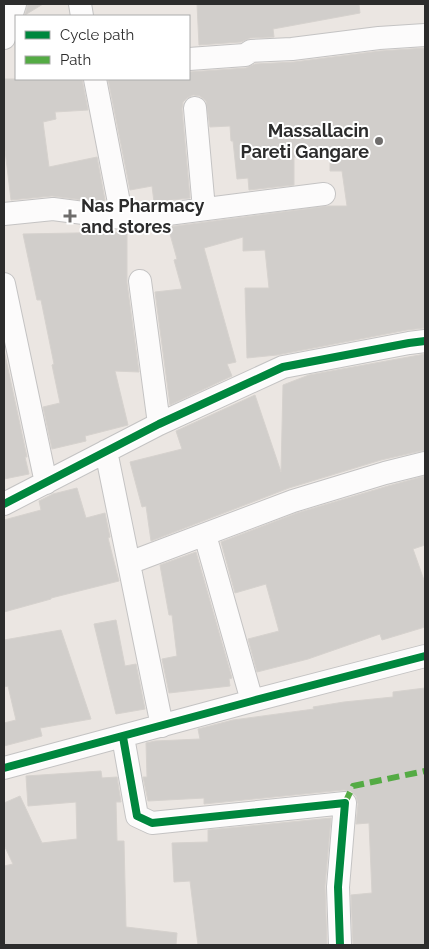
<svg xmlns="http://www.w3.org/2000/svg" width="429" height="949" font-family="Raleway,sans-serif">
<style>
.building{fill:#d1cecb;stroke:#d6d2ce}
.lines{fill:none;stroke-linecap:round;stroke-linejoin:round}
.street-casing{stroke:#c4c3c3;stroke-width:24}
.street{stroke:#fcfbfb;stroke-width:22}
.quiet{stroke:#54ab44;stroke-width:6;stroke-dasharray:12 6;stroke-linecap:butt}
.cycleway-casing{stroke:#fff;stroke-width:11}
.cycleway{stroke:#00873e;stroke-width:8}
.poi-dot{fill:#6f6d6c;stroke:#fff;stroke-width:2}
.labels{text-anchor:middle;stroke-width:4;stroke-linejoin:round;paint-order:stroke}
.poi-label{font-size:18px;font-weight:bold;fill:#2c2c2c;stroke:#fff;text-anchor:end}
</style>
<rect width="100%" height="100%" fill="#ebe6e2"/>
<path class="building" d="M28 4H43L25 15Z
M197 4H359L360 13 273 29 274 37 250 38 241 42 199 45Z
M425 48V328L407 330 277 355 247 358 245 288H269L265 250 243 251V237L204 248 236 362 227 364 232 376 170 405 155 292 182 289 174 260 177 259 168 227 328 206H347L342 171H330V157H294V185L249 190 248 178 237 179 233 141H231L230 126 210 127 206 101 200 96 193 95 187 98 183 102 182 109 190 198 154 202 152 186 130 190 108 79H189V72L246 68 255 64 294 62 380 51Z
M4 79H82L88 110 55 112 56 119 43 122 49 167 97 157 105 200 99 202 52 196 11 200 4 142Z
M127 232V283L139 372 115 371 128 425 85 436 86 441 52 449 43 407 60 403 52 365 54 364 41 300H37L23 234Z
M4 350 27 457H25L29 474 4 479Z
M425 354V450L381 460 289 488 151 541 146 506 142 507 130 462 182 449 176 431 255 395 281 472 283 385 309 375Z
M425 476V545L413 549 425 583V627L382 640 380 634 308 659 257 672 248 639 279 631 266 584 235 593 221 542 297 513 388 486Z
M77 488 86 518 105 513 110 537 108 538 119 581 51 598V599L4 612V520L41 510 39 501 53 494Z
M196 552 232 678 229 679 230 686 169 693 162 659 177 656 172 615H169L160 565Z
M116 620 125 666 136 664 145 709 116 714 94 624Z
M61 630 91 719 40 728 42 736 4 746V723L16 720 8 686 4 687V640Z
M425 688V945H353L351 895 372 893 369 823 356 824 358 804 356 796 351 791 344 790 204 804V798L148 801 143 777H147L146 743 155 741 200 739 198 729 233 720 314 709 313 707 344 702 393 697V692Z
M101 771 102 778 117 777 121 802H116L117 841H124L126 927 177 933 176 945H4V866L13 864 4 845V803L20 796 42 843 77 839 76 802 28 806 26 776Z
M331 818 325 886 327 945H198L190 881 174 882 172 843 208 842V830Z"/>
<g class="lines">
<defs>
<path id="street" d="M80 4 82 16
M4 38 15 4
M189 59 245 55 251 51 292 49 379 38 425 35
M95 79 122 218
M195 108 204 209
M4 214 53 209 122 218 160 215 324 194
M140 281 159 424
M4 284 46 483
M106 451 162 726
M4 504 159 424 283 367 409 343 425 341
M205 535 252 701
M129 563 293 501 385 473 425 463
M123 737 137 816 152 823 345 803 338 887 340 945
M4 768 252 701 425 656"/>
</defs>
<use href="#street" class="street-casing"/>
<use href="#street" class="street"/>
<path class="quiet" d="M345 803 353 786 425 771"/>
<defs>
<path id="cycleway" d="M4 504 159 424 283 367 409 343 425 341
M123 737 137 816 152 823 345 803 338 887 340 945
M4 768 252 701 425 656"/>
</defs>
<use href="#cycleway" class="cycleway-casing"/>
<use href="#cycleway" class="cycleway"/>
</g>
<g class="poi-dot">
<circle cx="379" cy="141" r="5"/>
<path d="M67.5 208.5h5v5h5v5h-5v5h-5v-5h-5v-5h5z"/>
</g>
<g class="labels">
<g class="poi-label">
<text x="369" y="137">Massallacin<tspan x="369" dy="21">Pareti Gangare</tspan></text>
<text x="81" y="212" text-anchor="start">Nas Pharmacy<tspan x="81" dy="21">and stores</tspan></text>
</g>
</g>
<rect width="429" height="949" fill="none" stroke="#2c2c2c" stroke-width="10"/>
<rect x="15" y="15" width="175" height="65" fill="#ffffff" stroke="#ababab"/>
<rect x="25" y="31" width="25" height="8" fill="#00873e" stroke="#ababab"/>
<text x="60" y="40" font-size="15" fill="#2c2c2c">Cycle path</text>
<rect x="25" y="56" width="25" height="8" fill="#54ab44" stroke="#ababab"/>
<text x="60" y="65" font-size="15" fill="#2c2c2c">Path</text>
</svg>
